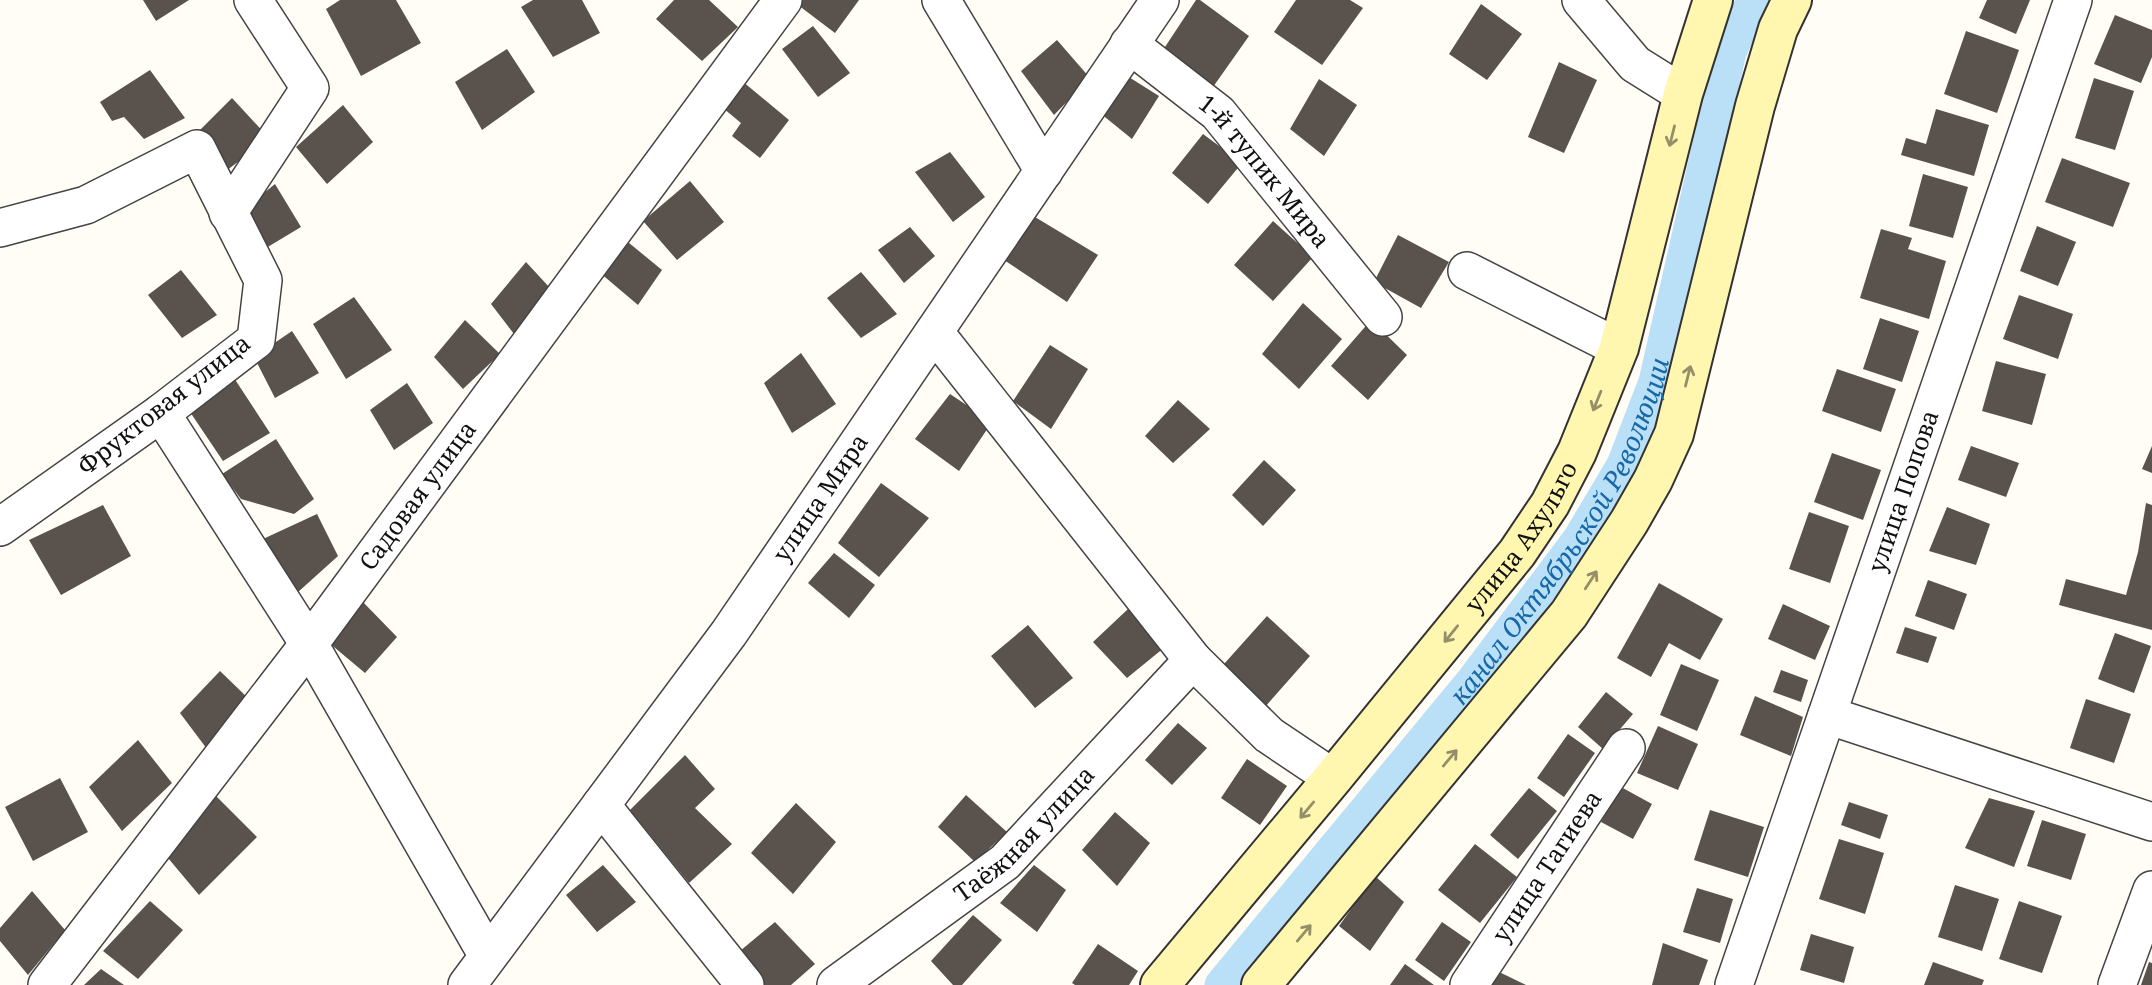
<svg xmlns="http://www.w3.org/2000/svg" width="2152" height="985" font-family="'Noto Serif',serif">
<style>
.lines{fill:none;stroke-linecap:round;stroke-linejoin:round}
.canal{stroke:#b9e0f7;stroke-width:33}
.building{fill:#5a524d}
.minor-casing{stroke:#444;stroke-width:40}
.secondary-casing{stroke:#333;stroke-width:42}
.minor{stroke:#fff;stroke-width:37}
.secondary{stroke:#fff6b0;stroke-width:38}
.oneway{stroke:#948f68}
.labels{text-anchor:middle;stroke-width:7;stroke-linejoin:round;paint-order:stroke}
.street-label{font-size:24px;fill:#111;stroke:#fff}
.water-label{font-size:26px;font-style:italic;fill:#1768a6;stroke:#fff}
</style>
<rect width="100%" height="100%" fill="#fffdf5"/>
<g class="lines">
<path class="canal" id="s1" d="M1221 985 1473 680 1579 539 1623 465 1655 382 1730 52 1753 0"/>
</g>
<path class="building" d="M143 0H189L156 21Z
M340 0H396L421 43 361 76 326 9Z
M533 0H582L600 33 553 57 521 7Z
M674 0H709L738 27 702 61 656 19Z
M802 0H859L835 33 798 5Z
M1196 0H1200L1249 36 1213 87 1163 50Z
M1296 0H1350L1363 8 1322 65 1274 32Z
M1987 0H2030L2016 34 1979 18Z
M1481 4 1522 34 1487 80 1449 54Z
M2115 15 2152 30V57L2141 83 2094 64Z
M813 26 850 73 818 97 782 49Z
M1966 31 2019 50 1997 113 1944 94Z
M1057 40 1090 78 1054 115 1021 71Z
M507 49 535 92 482 130 455 82Z
M1559 62 1597 80 1564 153 1528 137Z
M150 70 185 118 144 139 124 117 112 121 100 102Z
M1124 74 1159 96 1132 139 1100 113Z
M2094 78 2134 91 2115 150 2075 138Z
M1319 79 1357 105 1324 156 1290 129Z
M742 81 789 120 760 158 732 136 741 123 723 108Z
M232 98 269 138 226 171 194 136Z
M343 105 373 142 327 184 296 147Z
M1936 109 1989 125 1974 176 1901 155 1906 138 1926 144Z
M1203 134 1242 163 1208 204 1172 173Z
M950 152 985 197 953 222 915 172Z
M2062 158 2130 183 2113 227 2045 202Z
M1923 174 1968 187 1953 238 1909 226Z
M690 181 724 222 677 260 643 221Z
M275 184 301 227 266 248 243 210Z
M1030 214 1098 255 1067 302 1001 258Z
M1273 221 1313 257 1273 301 1234 265Z
M2037 226 2076 242 2058 286 2020 271Z
M910 227 935 256 904 283 878 250Z
M1881 229 1912 238 1908 249 1946 261 1929 319 1860 298Z
M1398 235 1449 262 1421 308 1374 282Z
M623 238 662 270 638 305 599 272Z
M526 262 550 288 514 334 491 304Z
M181 270 217 315 182 338 148 295Z
M861 272 897 314 861 338 827 298Z
M2019 295 2073 314 2058 359 2003 339Z
M354 297 392 350 346 379 313 324Z
M1303 303 1342 339 1299 389 1262 354Z
M1880 318 1919 331 1902 382 1863 369Z
M465 320 500 354 463 389 434 357Z
M1371 320 1407 355 1368 400 1331 366Z
M292 331 319 373 275 398 254 357Z
M1050 345 1088 369 1051 429 1013 401Z
M801 353 836 404 792 433 764 383Z
M1996 361 2046 374 2032 425 1982 411Z
M1837 369 1896 389 1881 432 1822 411Z
M234 378 270 433 223 461 190 412Z
M407 383 433 423 394 450 370 410Z
M950 394 992 422 959 471 915 439Z
M1178 400 1210 429 1173 463 1145 436Z
M276 439 314 499 294 514 241 499 222 474Z
M1971 446 2019 463 2006 497 1958 480Z
M2152 446V473L2142 469Z
M1832 453 1881 470 1863 520 1814 502Z
M1264 460 1296 490 1263 526 1232 495Z
M881 483 929 518 879 577 838 543Z
M2146 503 2152 505V630L2059 605 2066 579 2126 595 2138 552Z
M103 505 131 556 61 595 29 540Z
M1947 507 1990 524 1976 565 1929 551Z
M1809 512 1849 526 1830 583 1789 569Z
M317 514 338 556 297 593 263 539Z
M834 553 875 585 849 618 808 583Z
M1928 580 1967 594 1954 630 1915 616Z
M1659 583 1723 619 1700 660 1669 643 1651 677 1617 658Z
M362 601 397 637 365 673 328 642Z
M1783 604 1830 626 1815 660 1768 639Z
M1128 609 1165 647 1127 678 1093 642Z
M1267 616 1310 656 1265 707 1224 664Z
M1028 625 1073 678 1035 708 991 656Z
M1905 627 1937 637 1928 663 1896 653Z
M2115 633 2151 646 2134 693 2098 679Z
M1681 664 1719 680 1697 731 1660 715Z
M1781 670 1808 680 1801 702 1773 692Z
M220 671 250 700 207 749 180 713Z
M1606 692 1633 714 1603 749 1578 727Z
M1755 696 1803 717 1791 756 1740 735Z
M2086 699 2131 714 2114 763 2070 748Z
M1178 723 1207 748 1172 785 1145 760Z
M1658 726 1698 744 1678 790 1637 773Z
M1568 734 1595 753 1564 797 1537 778Z
M138 740 172 783 122 831 89 787Z
M685 755 715 789 695 808 732 844 689 883 630 810Z
M1247 759 1287 786 1260 825 1221 798Z
M60 778 88 832 33 861 5 807Z
M1621 787 1652 804 1633 839 1601 822Z
M1529 788 1557 811 1518 859 1490 835Z
M213 793 257 837 199 895 163 852Z
M966 795 1007 832 975 862 938 827Z
M1989 798 2035 811 2014 867 1965 848Z
M1849 802 1888 815 1880 839 1841 825Z
M796 803 836 842 793 894 751 853Z
M1710 810 1764 827 1748 877 1694 860Z
M1115 812 1150 843 1117 886 1082 850Z
M2042 820 2086 834 2071 880 2027 866Z
M1839 839 1884 853 1865 914 1819 899Z
M1475 844 1517 877 1480 923 1438 890Z
M603 865 636 902 597 932 566 895Z
M1034 865 1066 890 1037 932 1000 903Z
M1375 876 1404 902 1370 951 1339 926Z
M1955 885 1999 899 1982 951 1938 937Z
M1697 888 1733 899 1720 943 1683 932Z
M32 891 65 930 28 975 0 941V928Z
M150 901 183 930 138 979 103 951Z
M2019 901 2062 916 2042 973 1999 959Z
M973 915 1002 940 962 985H953L931 961Z
M775 922 815 964 791 985H757L734 956Z
M1442 922 1471 942 1444 981 1415 960Z
M1811 934 1854 947 1844 983 1800 970Z
M1663 943 1708 960 1699 985H1652Z
M1098 944 1138 971 1129 985H1075L1072 983Z
M1933 962 1984 980 1982 985H1924Z
M2149 962 2152 963V985H2141Z
M1405 964 1434 985H1390Z
M101 969 124 985H84Z
M1495 970 1526 985H1487Z"/>
<g class="lines">
<defs>
<g id="minor">
<path d="M941 0 1044 171"/>
<path d="M1581 0 1635 64 1683 94"/>
<path id="s2" d="M1129 44 1218 113 1383 317"/>
<path d="M228 213 310 88 253 0"/>
<path d="M0 228 86 205 197 149 263 280 256 340 161 413 0 527"/>
<path d="M1467 271 1619 348"/>
<path d="M935 333 1193 660 1269 735 1333 778"/>
<path d="M161 413 309 644 488 956"/>
<path d="M1827 715 2152 822"/>
<path d="M601 805 745 985"/>
<path id="s3" d="M47 985 309 644 783 0"/>
<path id="s4" d="M467 985 729 633 1160 0"/>
<path id="s5" d="M836 985 1005 862 1193 660"/>
<path id="s6" d="M1469 985 1626 748"/>
<path id="s7" d="M1734 985 2073 0"/>
<path d="M2117 985 2152 890"/>
</g>
<g id="secondary">
<path id="s8" d="M1160 985 1333 778 1517 553 1550 504 1577 452 1619 348 1683 94 1713 0"/>
<path d="M1261 985 1569 614 1629 522 1653 480 1674 434 1755 106 1778 29 1792 0"/>
</g>
</defs>
<use href="#minor" class="minor-casing"/>
<use href="#secondary" class="secondary-casing"/>
<use href="#minor" class="minor"/>
<use href="#secondary" class="secondary"/>
</g>
<defs><path id="oneway-shaft" d="M-6 0H5M1.5-3L5.5 0L1.5 3" fill="none" stroke-width="1.6" stroke-linecap="round" stroke-linejoin="round" transform="scale(1.75)"/></defs>
<g class="oneway">
<use href="#oneway-shaft" transform="translate(1672 136) rotate(104)"/>
<use href="#oneway-shaft" transform="translate(1688 376) rotate(-76)"/>
<use href="#oneway-shaft" transform="translate(1597 401) rotate(112)"/>
<use href="#oneway-shaft" transform="translate(1591 580) rotate(-57)"/>
<use href="#oneway-shaft" transform="translate(1451 634) rotate(129)"/>
<use href="#oneway-shaft" transform="translate(1450 758) rotate(-50)"/>
<use href="#oneway-shaft" transform="translate(1307 810) rotate(130)"/>
<use href="#oneway-shaft" transform="translate(1304 933) rotate(-50)"/>
</g>
<g class="labels">
<g class="street-label">
<text dy="8" stroke="none"><textPath href="#s2" startOffset="187">1-й тупик Мира</textPath></text>
<text transform="translate(164 405) rotate(-38)" y="8">Фруктовая улица</text>
<text dy="8" stroke="none"><textPath href="#s7" startOffset="522">улица Попова</textPath></text>
<text dy="8" stroke="none"><textPath href="#s3" startOffset="614">Садовая улица</textPath></text>
<text dy="8" stroke="none"><textPath href="#s4" startOffset="602">улица Мира</textPath></text>
<text dy="8" stroke="none"><textPath href="#s8" startOffset="576">улица Ахульго</textPath></text>
<text dy="8" stroke="none"><textPath href="#s5" startOffset="242">Таёжная улица</textPath></text>
<text dy="8" stroke="none"><textPath href="#s6" startOffset="142">улица Тагиева</textPath></text>
</g>
<g class="water-label">
<text dy="9" stroke="none"><textPath href="#s1" startOffset="570">канал Октябрьской Революции</textPath></text>
</g>
</g>
</svg>
